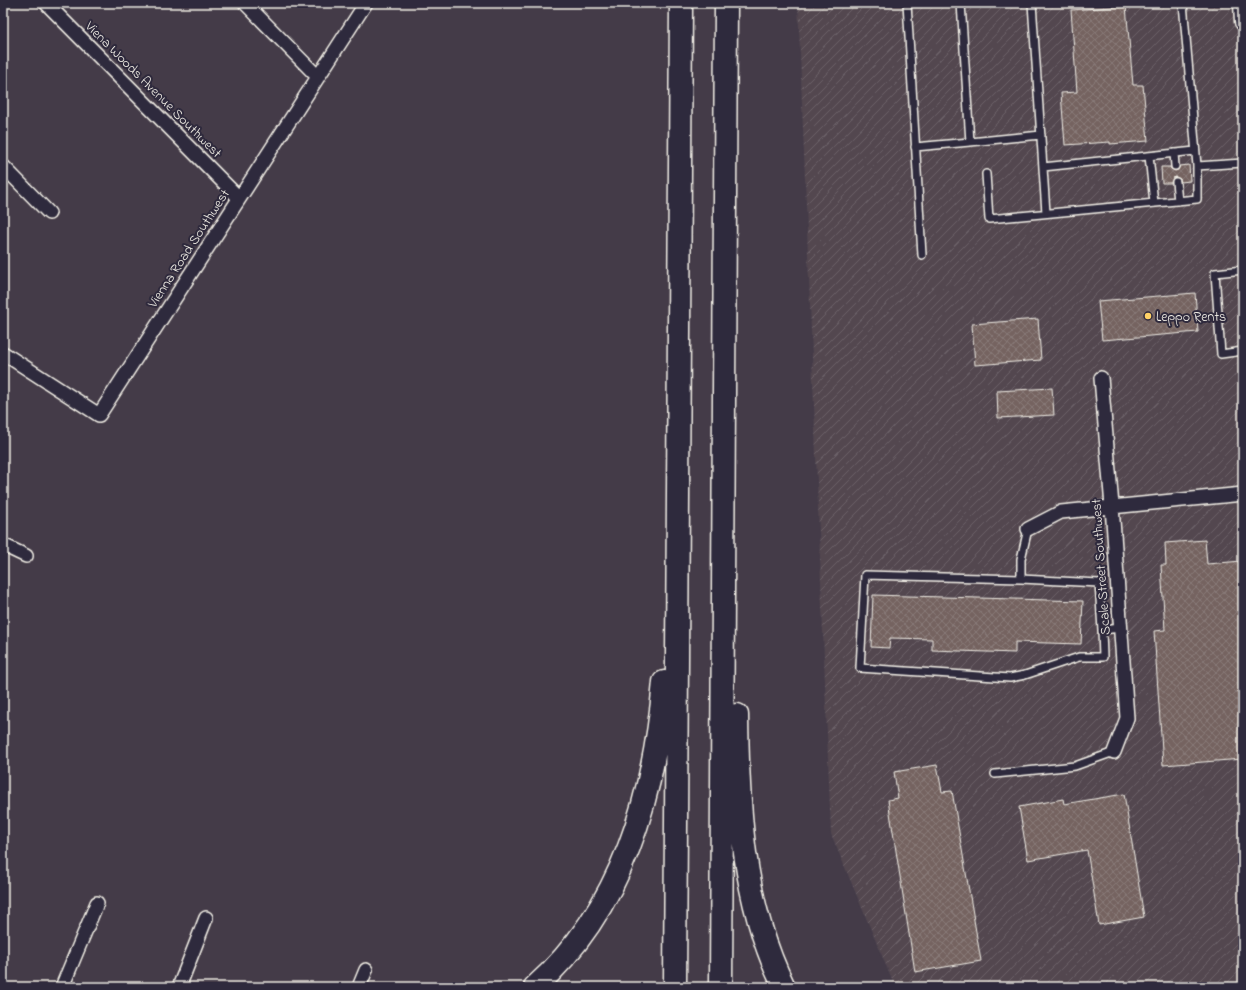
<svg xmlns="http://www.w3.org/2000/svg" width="1246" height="990" font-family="'Indie Flower',sans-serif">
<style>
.industrial{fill:url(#industrial-furrows)}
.building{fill:url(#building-cross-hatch);stroke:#f4f1e8}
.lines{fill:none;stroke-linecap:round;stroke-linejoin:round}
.service-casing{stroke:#f4f1e8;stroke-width:10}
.minor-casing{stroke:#f4f1e8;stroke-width:16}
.tertiary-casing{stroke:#f4f1e8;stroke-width:19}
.motorway-casing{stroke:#f4f1e8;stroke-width:25}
.service{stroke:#2f2a3d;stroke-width:7}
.minor{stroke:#2f2a3d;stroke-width:13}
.tertiary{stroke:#2f2a3d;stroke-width:16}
.motorway{stroke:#2f2a3d;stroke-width:22}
.poi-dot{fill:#ffd166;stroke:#2f2a3d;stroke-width:1.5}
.labels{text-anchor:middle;stroke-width:4;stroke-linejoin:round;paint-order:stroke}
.street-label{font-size:14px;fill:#f4f1e8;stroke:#2f2a3d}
.poi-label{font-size:14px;fill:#f4f1e8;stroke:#2f2a3d;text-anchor:start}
</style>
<defs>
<pattern id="industrial-furrows" width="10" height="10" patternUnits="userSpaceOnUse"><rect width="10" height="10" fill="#524750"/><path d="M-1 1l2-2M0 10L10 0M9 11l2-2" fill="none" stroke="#6c6269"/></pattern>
<pattern id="building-cross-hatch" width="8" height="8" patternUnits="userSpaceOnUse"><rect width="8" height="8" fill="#746361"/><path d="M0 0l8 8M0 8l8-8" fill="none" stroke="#887a78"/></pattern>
</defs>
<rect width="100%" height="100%" fill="#443b48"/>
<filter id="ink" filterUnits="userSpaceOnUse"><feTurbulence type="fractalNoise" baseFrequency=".025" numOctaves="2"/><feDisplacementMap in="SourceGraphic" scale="8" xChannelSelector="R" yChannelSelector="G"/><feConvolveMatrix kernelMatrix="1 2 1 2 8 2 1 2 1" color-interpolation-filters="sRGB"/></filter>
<g filter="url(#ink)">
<path class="industrial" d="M798 3H1243V987H895L831 834Z"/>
<path class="building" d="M1126 6 1133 85H1143L1148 141 1110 144V142L1065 145 1061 93 1077 92 1071 10Z
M1189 165 1190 181 1181 182 1180 179 1176 177 1173 178 1171 183H1162L1161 167H1170L1171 169 1175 171 1178 170 1180 166Z
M1195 293 1198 332 1102 340 1098 301Z
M1038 319 1041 360 975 365 972 324Z
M1052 388 1054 415 998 418 997 391Z
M1205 540 1207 564 1242 561 1243 759 1163 765 1154 631 1165 630 1161 565H1166L1165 543Z
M873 595 1083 601 1081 644 1015 642V653L932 650V639L890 638 889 648 871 647Z
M937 765 942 792 952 791 981 961 915 972 888 800 898 798 894 772Z
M1124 794 1144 917 1099 925 1087 850 1028 860 1019 807 1063 799 1064 804Z"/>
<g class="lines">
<defs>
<path id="service" d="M909 3H907L922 255
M961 3 970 142 1041 135
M1032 3 1046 213
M1183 3 1197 166 1243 163
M915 147 970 142
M1174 153 1175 166
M1149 156 1154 203
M1043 167 1195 151
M986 174 989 219 1197 199V166
M1176 182 1178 201
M1243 270 1215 273 1221 354 1243 351
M1028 529 1021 559V579L1099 583 1102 630 1121 628
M1021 579 865 575 860 668 1010 678 1025 675 1079 657H1103L1102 630
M995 774 1075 766 1114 752"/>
<path id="minor" d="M46 3 239 198
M245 3 318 77
M3 166 49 213
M3 353 99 415 366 3
M1101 378 1112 506 1127 718 1114 752
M1028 529 1061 512 1243 494
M3 545 26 556
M62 987 97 903
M179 987 206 918
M359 987 366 970"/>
<path id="tertiary" d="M1242 3 1243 22"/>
<path id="motorway" d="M737 715C738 808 742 902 784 987
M535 987C623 908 654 796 664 682
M675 987 681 3
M721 987 726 3"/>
</defs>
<use href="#service" class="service-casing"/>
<use href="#minor" class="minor-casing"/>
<use href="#tertiary" class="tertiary-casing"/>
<use href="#motorway" class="motorway-casing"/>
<use href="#service" class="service"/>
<use href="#minor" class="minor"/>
<use href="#tertiary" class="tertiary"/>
<use href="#motorway" class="motorway"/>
</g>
</g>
<circle class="poi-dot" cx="1148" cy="316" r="4"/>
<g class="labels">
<g class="street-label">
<text transform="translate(154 89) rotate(45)" y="5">Viena Woods Avenue Southwest</text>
<text transform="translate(188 248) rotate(-57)" y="5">Vienna Road Southwest</text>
<text transform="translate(1100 567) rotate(-94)" y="5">Scale Street Southwest</text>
</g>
<g class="poi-label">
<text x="1156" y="321">Leppo Rents</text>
</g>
</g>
<rect width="1246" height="990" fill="none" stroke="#2f2a3d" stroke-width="16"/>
<rect x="8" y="8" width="1230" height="974" fill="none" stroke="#f4f1e8" stroke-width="1.5" filter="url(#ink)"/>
</svg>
